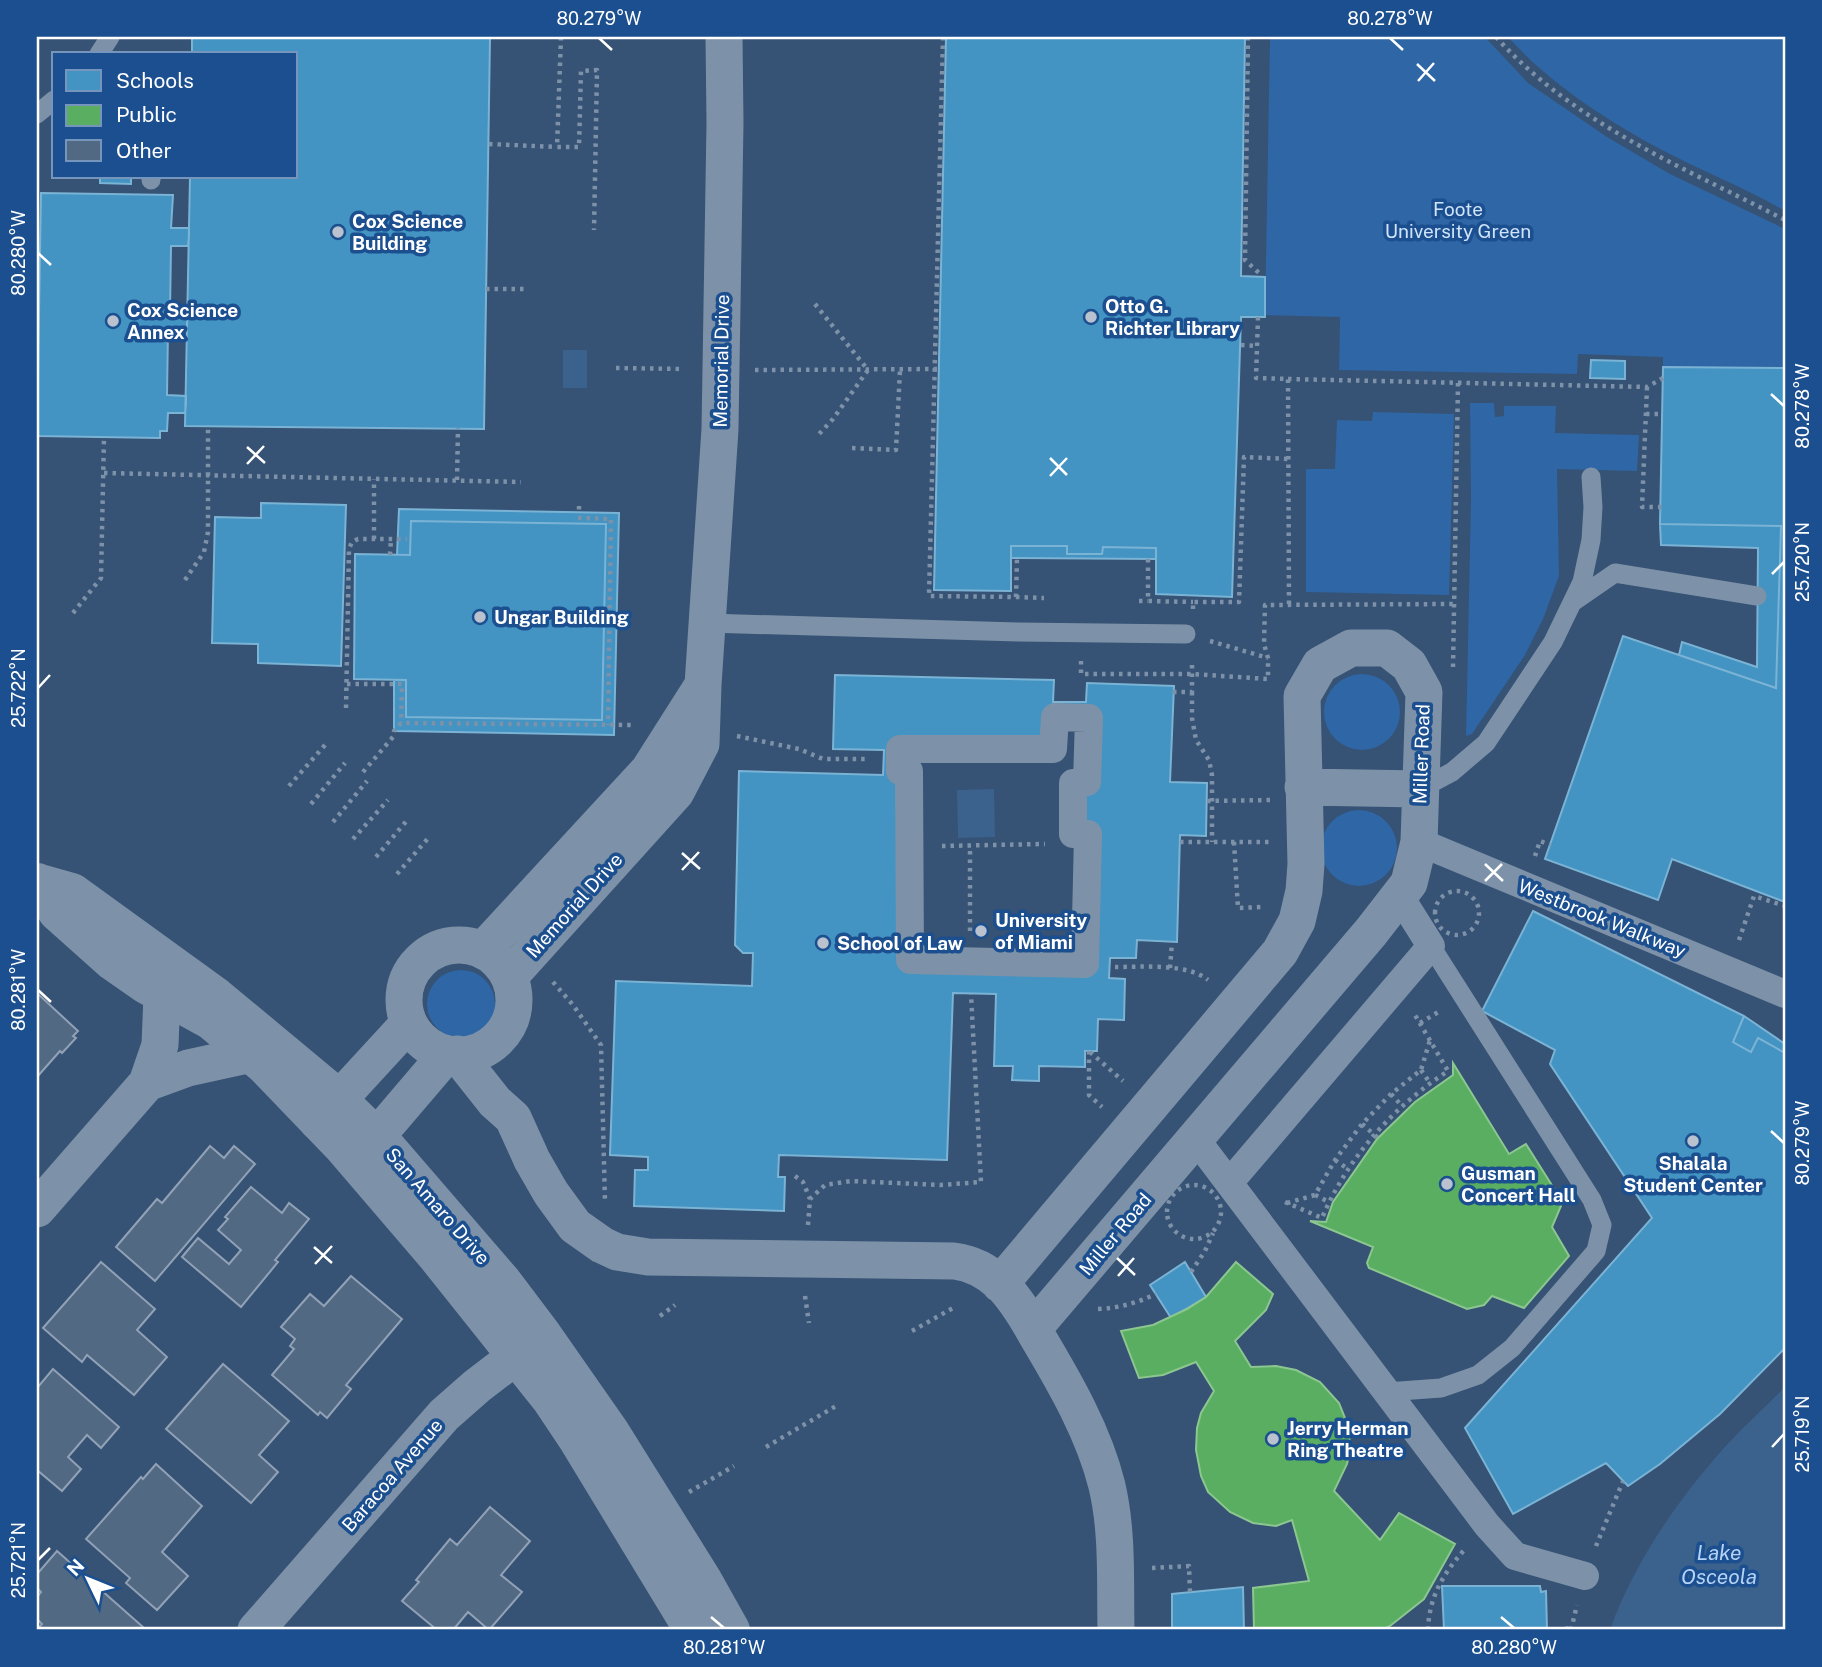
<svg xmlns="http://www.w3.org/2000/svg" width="1822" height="1667" font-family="'Public Sans',sans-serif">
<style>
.green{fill:#2f66a5}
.water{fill:#3b618d}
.schools{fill:#4393c3;stroke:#7bb3d5;stroke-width:2;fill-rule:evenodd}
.public{fill:#5aae61;stroke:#8cc690;stroke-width:2}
.building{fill:#526984;stroke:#92a2b6;stroke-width:2}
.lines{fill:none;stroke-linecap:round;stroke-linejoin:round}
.path{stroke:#7d92a8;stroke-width:4.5;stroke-dasharray:3.5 5;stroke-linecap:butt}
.service{stroke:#7d92a8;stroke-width:19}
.pedestrian{stroke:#7d92a8;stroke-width:28}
.minor{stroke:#7d92a8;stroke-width:37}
.tertiary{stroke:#7d92a8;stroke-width:38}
.ticks{fill:none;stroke:#fff;stroke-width:2.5}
.poi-dot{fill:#b9c2ce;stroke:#1b4f8f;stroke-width:2.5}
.labels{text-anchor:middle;stroke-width:7;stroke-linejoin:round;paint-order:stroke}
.park-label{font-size:19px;fill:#cfe3fa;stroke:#1b4f8f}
.poi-label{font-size:19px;font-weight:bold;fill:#fff;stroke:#1b4f8f;text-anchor:start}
.street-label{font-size:19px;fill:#fff;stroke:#1b4f8f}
.water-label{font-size:21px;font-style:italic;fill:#b5d3f5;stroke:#1b4f8f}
.neatline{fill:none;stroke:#fff;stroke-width:2.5}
.ticks-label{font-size:18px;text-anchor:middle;fill:#fff}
</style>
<rect width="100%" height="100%" fill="#365274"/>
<path class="green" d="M1270 37H1485L1528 83 1607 137 1670 174 1785 229V368L1663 367V357L1578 354 1577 374 1339 370 1340 317 1265 315Z
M1508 37H1785V211C1749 190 1711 175 1674 156 1616 127 1551 85 1508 37Z
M1470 403H1494L1495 417 1504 416V406H1556L1555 433 1639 435 1637 471 1557 469 1559 576 1543 619 1525 655 1472 734 1466 736 1471 500Z
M1373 412 1454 414 1449 595 1306 592V469H1335L1337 420 1372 421Z
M1324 712a38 38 0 1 1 76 0a38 38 0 1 1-76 0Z
M1321 848a38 38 0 1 1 76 0a38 38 0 1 1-76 0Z
M427 1004a34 34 0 1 1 68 0a34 34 0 1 1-68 0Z"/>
<path class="water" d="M563 350H587V388H563Z
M994 789 995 837 958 838 957 790Z
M1785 1387V1630H1610C1630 1572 1670 1511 1710 1464 1732 1437 1760 1412 1785 1387Z"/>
<path class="schools" d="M192 37H490L484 429 185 426 190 177H296V54H192Z
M946 37H1245L1241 276 1265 277V317H1241L1232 597 1156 594V548L1103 547 1102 554H1067V546H1011V591L934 590Z
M100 177H131V184L100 183Z
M41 193 173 195 171 228H189V236L188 246H171L170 312H187V329H168L167 395 186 396V404L185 413H168L167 431H160V438L37 436Z
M1591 360 1625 361V379L1590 378Z
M1663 367 1785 368V902L1672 859 1658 900 1545 859 1623 636 1776 688 1781 526 1660 524Z
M261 503 346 505 341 666 258 663V644L212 643 215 517 261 518Z
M399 509 619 513 614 735 394 731V680H406V717L602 720 606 524 411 521 410 555H397Z
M411 521 606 524 602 720 406 717V680L354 679 355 554 410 555Z
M1660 524 1781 526 1776 688 1679 655 1682 642 1757 667 1758 548 1661 545Z
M1011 546H1067V554H1102L1103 547 1156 548V559L1011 558Z
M835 675 1054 680 1053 702H1086L1087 683 1174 686 1170 782 1207 783 1206 836 1180 835 1177 942 1137 940 1136 958H1110L1109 978 1125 979 1124 1020 1098 1019 1097 1051H1085V1067L1039 1066V1081L1012 1080 1013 1066H994L996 994 953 993 947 1160 779 1155 778 1177H785L784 1211 634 1206 635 1170H648V1157L610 1155 616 981 752 986 753 953H743L735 945 739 771 883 775 884 750 833 749ZM1055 717 1089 718 1073 783 1085 964 910 960 900 760 1053 749Z
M1533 911 1744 1016 1733 1042 1751 1052 1758 1038 1785 1053V1348L1720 1414 1660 1464 1628 1486 1606 1463 1513 1514 1465 1428 1652 1218 1550 1064 1555 1050 1482 1011Z
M1744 1016 1785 1044V1053L1758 1038 1751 1052 1733 1042Z
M1185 1262 1206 1297 1171 1318 1150 1285Z
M1442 1586H1540L1541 1592 1546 1591 1547 1630H1444Z
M1243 1587 1244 1630H1172V1594Z"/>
<path class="public" d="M1453 1063 1509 1154 1526 1144 1558 1195 1561 1206 1552 1227 1569 1256 1524 1308 1492 1296 1484 1305 1467 1309 1369 1268 1367 1263 1373 1247 1310 1221 1326 1222 1333 1202 1377 1139 1415 1102 1453 1075Z
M1236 1262 1273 1294 1266 1310 1235 1341 1251 1367 1276 1366 1296 1370 1320 1382 1339 1403 1349 1428 1350 1451 1347 1464 1334 1491 1380 1540 1399 1513 1455 1544 1424 1599 1390 1626 1381 1630H1254L1253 1588 1309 1581 1292 1520 1276 1526 1253 1523 1230 1512 1208 1492 1201 1476 1196 1450 1197 1428 1201 1413 1214 1391 1196 1362 1163 1375 1139 1378 1121 1331 1153 1325 1187 1309 1206 1297Z"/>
<path class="building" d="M37 993 78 1031 73 1036 76 1038 62 1053 60 1051 37 1077Z
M210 1146 224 1158 234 1146 255 1164 155 1281 116 1247 157 1199 162 1203Z
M251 1187 282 1213 289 1203 309 1219 275 1260 278 1262 241 1307 182 1257 198 1238 229 1264 241 1250 218 1230 228 1219 225 1217Z
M101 1262 155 1309 137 1330 167 1357 134 1395 87 1355 82 1362 43 1328Z
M351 1276 402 1319 346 1385 351 1389 327 1418 320 1412 318 1415 272 1375 294 1349 290 1346 295 1339 281 1327 310 1294 324 1306Z
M223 1364 289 1421 259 1455 278 1472 251 1503 166 1429Z
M53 1369 119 1427 101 1448 87 1435 68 1457 81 1469 62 1491 37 1470V1388Z
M156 1464 202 1506 162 1552 188 1576 157 1610 126 1583 130 1578 86 1539 141 1477 143 1479Z
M490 1507 530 1541 501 1575 522 1592 489 1630 468 1612 453 1630H437L402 1601 419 1582 416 1580 450 1539 457 1545Z
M57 1551 143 1627 140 1630H37L42 1624 37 1619V1597L41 1592 37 1588V1574Z"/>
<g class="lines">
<path class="path" d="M561 37 557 147H579L581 71 597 70 594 230
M943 37 929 596 1016 597 1017 558
M1248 37 1245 260 1259 273V277
M1496 37C1574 124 1683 167 1785 220
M489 144 557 147
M486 289H526
M815 304 868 370 833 419 819 434
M1258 317 1256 378 1288 379 1289 604
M1241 345 1257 346
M616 368 684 369
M755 370 940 369
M1288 379 1647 387 1663 378
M1647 387 1642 507H1661
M1646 414H1663
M852 448 896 450 900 370
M104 473 521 482
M457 480 458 428
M579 506V513
M578 518 611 519 608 725
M374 539V479
M390 555 391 539
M1148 559V601L1193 602
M185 580 204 552 208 532V426
M1016 597 1044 598
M1139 601H1148
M1193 609V602H1239L1244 457 1290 459
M73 613 101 578 104 437
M1210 641 1268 658
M1081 661V674H1192L1268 679V658L1264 644 1265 605 1454 604
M1453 667 1458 383
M347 684H402L401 723
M1173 692H1192V660
M1192 692V718L1196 740 1209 760 1212 775V842
M346 708 349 549 352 542 358 539H407
M737 736 799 749 823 759H868
M363 772 393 737 394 731 401 723 635 725
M289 786 325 745
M1207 801 1271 800
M311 804 345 763
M333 822 367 781
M353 839 388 800
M1180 842H1270
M1234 842 1238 908 1262 907
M942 846 1045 844
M1535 856 1540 841 1550 845
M376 857 409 818
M397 874 430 836
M1435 913a22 22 0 1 1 44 0a22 22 0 1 1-44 0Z
M970 931V846
M1739 940 1754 896 1785 906
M1115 967C1141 967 1188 963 1208 980
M1170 968 1172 942
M553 982 573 1005 601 1045 605 1202
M1420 1023 1440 1011
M1089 1051V1095L1102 1107
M1090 1052 1123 1081
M1421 1070 1430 1083
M1391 1094 1402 1106
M1362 1124 1378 1138
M1335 1160 1348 1169
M795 1176 803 1182 810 1199
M1167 1212a27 27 0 1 1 54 0a27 27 0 1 1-54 0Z
M1315 1195 1329 1202
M1285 1202 1322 1218C1348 1157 1393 1107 1448 1071L1415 1015
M1287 1203 1315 1195 1335 1160 1362 1124 1391 1094 1421 1070 1430 1040
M808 1225 810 1199 825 1185 851 1181 941 1185 981 1182 971 994
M1191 1272 1205 1251 1213 1233
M805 1296 809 1323
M1098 1309C1120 1308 1136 1303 1156 1294
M660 1316 675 1305
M912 1331 953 1308
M766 1447 836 1406
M689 1492 734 1466
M1596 1546 1623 1481
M1152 1568 1189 1566 1190 1592
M1428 1630C1429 1597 1443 1574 1465 1549
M1557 1630 1570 1628
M1571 1630 1577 1605"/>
<path class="service" d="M99 54 110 37
M37 114 54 100
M151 177V180
M1573 602 1615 573 1757 596
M707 623 1018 632 1186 634
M1420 789 1452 772 1486 743 1553 642 1582 582 1591 540 1593 507 1591 477
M1386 1392 1441 1388 1478 1375 1512 1348 1596 1251 1602 1225 1592 1200 1431 946"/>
<path class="pedestrian" d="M1055 717 1089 718 1087 782 1073 783V834H1088L1085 964 910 960 909 771H900V749H1053Z
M1419 842 1785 994
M1195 1138 1487 1525 1515 1556 1585 1576
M1229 1183 1431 946 1399 895"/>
<path class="minor" d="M703 685 720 429 725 123 724 37
M1303 787 1420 789
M404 1000a55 55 0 1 1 110 0a55 55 0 1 1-110 0Z
M483 950 649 770 703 685 701 744 676 792 509 977
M457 1054 495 1102 513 1118 532 1160 551 1193 575 1226 602 1245 617 1252 648 1257 954 1261C971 1263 987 1271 1001 1284 1016 1299 1027 1318 1037 1336 1065 1383 1094 1433 1107 1486 1118 1533 1115 1583 1116 1630
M147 1083 188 1068 252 1054
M318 1122 409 1023
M353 1158 389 1122 447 1054
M37 1209 147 1083 160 1045 162 995
M1000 1284 1280 952 1297 921 1304 891 1306 864 1302 696 1320 665 1351 648H1387L1409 665 1424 692 1419 842 1409 883 1371 932 1033 1329
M256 1630 444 1415 477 1386 540 1338"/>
<path class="tertiary" d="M38 882 57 912 113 962 146 985 211 1021 265 1066 341 1145 437 1257 551 1400 577 1439 693 1630
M40 883 72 892 217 997 323 1085 383 1143 503 1282 543 1335 610 1431 703 1580 731 1630"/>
</g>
<path class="ticks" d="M599 38 612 50M1390 38 1403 50M1417 64 1435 81M1418 81 1434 63M38 253 51 265M1771 394 1784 406M247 447 265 463M1050 458 1067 475M247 464 264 446M1050 476 1067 458M1772 574 1784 562M38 688 50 675M682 853 700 869M1485 864 1503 881M682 870 699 852M1485 881 1502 864M38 990 51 1002M1771 1131 1784 1143M314 1247 332 1263M1117 1258 1135 1275M315 1264 332 1246M1118 1276 1134 1258M1772 1447 1784 1434M38 1560 50 1548M711 1617 724 1628M1501 1617 1514 1628"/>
<g class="poi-dot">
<circle cx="338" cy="232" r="7"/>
<circle cx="1091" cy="317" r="7"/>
<circle cx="113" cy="321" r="7"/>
<circle cx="480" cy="617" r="7"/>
<circle cx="981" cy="931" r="7"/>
<circle cx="823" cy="943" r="7"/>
<circle cx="1693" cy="1141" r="7"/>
<circle cx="1447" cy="1184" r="7"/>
<circle cx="1273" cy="1439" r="7"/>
</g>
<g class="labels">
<g class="park-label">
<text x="1458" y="216">Foote<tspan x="1458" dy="22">University Green</tspan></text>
</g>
<g class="poi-label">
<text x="352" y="228">Cox Science<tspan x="352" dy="22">Building</tspan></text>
<text x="1105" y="313">Otto G.<tspan x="1105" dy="22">Richter Library</tspan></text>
<text x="127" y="317">Cox Science<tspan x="127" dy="22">Annex</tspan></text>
<text x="494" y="624">Ungar Building</text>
<text x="995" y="927">University<tspan x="995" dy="22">of Miami</tspan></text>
<text x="837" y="950">School of Law</text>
<text x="1693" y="1170" text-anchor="middle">Shalala<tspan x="1693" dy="22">Student Center</tspan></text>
<text x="1461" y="1180">Gusman<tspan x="1461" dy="22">Concert Hall</tspan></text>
<text x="1287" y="1435">Jerry Herman<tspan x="1287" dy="22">Ring Theatre</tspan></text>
</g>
<g class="street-label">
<text transform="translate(721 361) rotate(-89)" y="7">Memorial Drive</text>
<text transform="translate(1421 754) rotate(-88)" y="7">Miller Road</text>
<text transform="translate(574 905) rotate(-48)" y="7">Memorial Drive</text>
<text transform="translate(1602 918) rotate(22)" y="7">Westbrook Walkway</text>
<text transform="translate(438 1206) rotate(49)" y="7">San Amaro Drive</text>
<text transform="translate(1115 1234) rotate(-50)" y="7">Miller Road</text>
<text transform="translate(392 1475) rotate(-49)" y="7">Baracoa Avenue</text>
</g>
<g class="water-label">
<text x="1719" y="1560">Lake<tspan x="1719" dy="24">Osceola</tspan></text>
</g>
</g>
<rect width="1822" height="1667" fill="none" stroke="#1b4f8f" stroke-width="77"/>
<rect x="52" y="52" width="245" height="126" fill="#1b4f8f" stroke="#7695bc" stroke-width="2"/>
<rect x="66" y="70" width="35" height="21" fill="#4393c3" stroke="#7695bc" stroke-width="2"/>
<text x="116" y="88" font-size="21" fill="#ffffff">Schools</text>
<rect x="66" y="105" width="35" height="21" fill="#5aae61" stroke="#7695bc" stroke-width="2"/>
<text x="116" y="122" font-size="21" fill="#ffffff">Public</text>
<rect x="66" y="140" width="35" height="21" fill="#526984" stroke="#7695bc" stroke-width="2"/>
<text x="116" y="158" font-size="21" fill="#ffffff">Other</text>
<g transform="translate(88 1579) rotate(313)" stroke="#1b4f8f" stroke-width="5" paint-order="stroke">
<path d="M0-5L12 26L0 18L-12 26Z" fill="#ffffff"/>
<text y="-10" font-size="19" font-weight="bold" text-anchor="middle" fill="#ffffff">N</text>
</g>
<rect x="38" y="38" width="1746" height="1590" class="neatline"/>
<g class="ticks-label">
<text x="599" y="25">80.279°W</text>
<text x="1390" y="25">80.278°W</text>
<text transform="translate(19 253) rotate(-90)" y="6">80.280°W</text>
<text transform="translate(1803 406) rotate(-90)" y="6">80.278°W</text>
<text transform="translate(1803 562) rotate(-90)" y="6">25.720°N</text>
<text transform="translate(19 688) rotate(-90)" y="6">25.722°N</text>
<text transform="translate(19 990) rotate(-90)" y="6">80.281°W</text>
<text transform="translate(1803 1143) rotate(-90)" y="6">80.279°W</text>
<text transform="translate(1803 1434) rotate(-90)" y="6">25.719°N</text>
<text transform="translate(19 1560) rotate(-90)" y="6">25.721°N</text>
<text x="724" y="1654">80.281°W</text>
<text x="1514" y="1654">80.280°W</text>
</g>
</svg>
